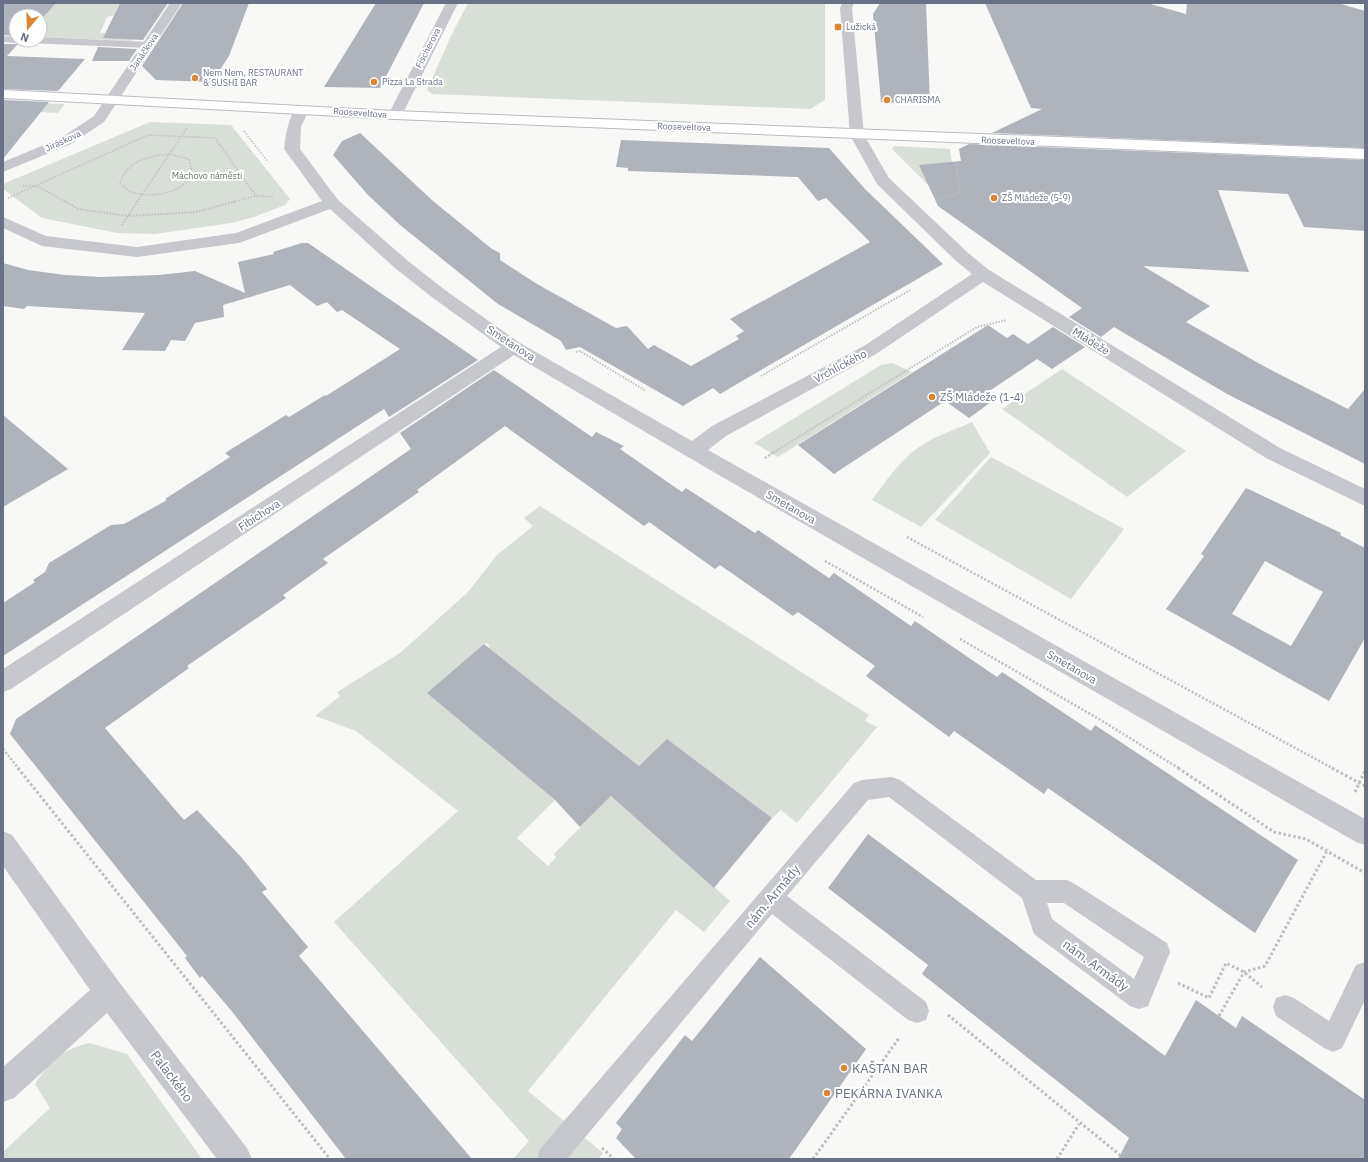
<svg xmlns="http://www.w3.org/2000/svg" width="1368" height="1162" font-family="'IBM Plex Sans',sans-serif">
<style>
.green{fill:#d8dfd7}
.building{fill:#afb3bc;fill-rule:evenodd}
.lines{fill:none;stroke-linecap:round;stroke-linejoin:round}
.secondary-casing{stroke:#b8bbc2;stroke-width:2}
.path-far3{stroke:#bebfc2;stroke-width:1.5;stroke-dasharray:1.5 1.5;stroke-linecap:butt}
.path-far2{stroke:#bebfc2;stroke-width:2;stroke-dasharray:1.5 1.5;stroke-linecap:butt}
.path-far1{stroke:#bebfc2;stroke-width:2.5;stroke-dasharray:2 2;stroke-linecap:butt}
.path{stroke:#bebfc2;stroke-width:3;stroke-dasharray:2.5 2.5;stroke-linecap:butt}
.lane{fill:#c6c8cd;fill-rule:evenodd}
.street{fill:#c6c8cd;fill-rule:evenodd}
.secondary{fill:#fff;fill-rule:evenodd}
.poi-dot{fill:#dd8631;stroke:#fff;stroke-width:1.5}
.labels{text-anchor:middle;stroke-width:4;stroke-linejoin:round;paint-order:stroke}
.far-poi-label{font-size:9px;fill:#687186;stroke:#fff;text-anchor:start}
.far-street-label{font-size:9px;fill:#687186;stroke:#fff}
.far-park-label{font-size:9px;fill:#637864;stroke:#fff}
.street-label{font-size:11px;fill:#687186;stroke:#fff}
.poi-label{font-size:11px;fill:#687186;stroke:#fff;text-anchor:start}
.near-street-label{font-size:13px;fill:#687186;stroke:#fff}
.near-poi-label{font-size:13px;fill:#687186;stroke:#fff;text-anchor:start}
</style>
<rect width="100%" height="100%" fill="#f8f8f6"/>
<path class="green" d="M56 3H119L114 15 107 17 100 33 139 31 132 41 40 37V21Z
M468 3H825V100L810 109 432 94 427 90 451 36Z
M30 103 65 104 58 113 3 110Z
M150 122 231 125 290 199 285 205 254 217 231 223 155 234 117 233 42 218 3 189V184Z
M894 146 950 149 956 192 940 197 892 149Z
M892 363 912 372 778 457 754 443 881 365Z
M1062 369 1186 451 1127 497 1002 409Z
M972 422 990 453 921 527 872 500C886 481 899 461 919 447 935 436 954 430 972 422Z
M991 457 1124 529 1071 599 935 520Z
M540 506 869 715 865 721 877 727 797 823 781 810 772 818 667 739 639 766 489 648V645L485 643 428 693 555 800 517 838 548 866 556 857 554 854 611 796 730 901 704 932 676 910 528 1091 603 1153 598 1159H513L529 1141 334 922 458 811 356 731 315 716 340 696 337 692 400 653 468 592 497 555 533 526 524 518Z
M90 1043 127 1054 202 1159H3V1152L50 1108 35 1084C50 1061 62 1049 90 1043Z"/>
<path class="building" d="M3 3H56L40 21V16H16V36L3 35Z
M120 3H168L143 40 103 38Z
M183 3H249L229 56 212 82 156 80 142 66Z
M376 3H424L380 88 324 87Z
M880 3H926L930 104 881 102 873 14Z
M985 3H1147L1186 14 1187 3H1338L1365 11V148L992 133 1042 109 1031 108Z
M3 44H18L7 56 85 59 58 91 3 89Z
M98 47 137 49 129 61H92Z
M3 100 49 102 3 159Z
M360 133 433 201 492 249 500 253V260L537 284 616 328 627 326 648 349 654 345 691 366 739 339 736 336 744 331 730 319 870 242 826 198 818 201 798 177 628 171V168L616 167 621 140 829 148 865 189 943 264 720 394 713 388 683 406 580 347 566 350 561 341 498 304 400 225 368 195 333 155 342 141Z
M969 144 1365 160V231L1304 227 1288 194 1218 190 1249 272 1143 266 1210 306 1186 322 1269 369 1348 409 1365 389V464L1227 394 1114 327 1101 337 1069 317 1082 308 938 206 919 165 961 161 959 149Z
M302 243H308L478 360 389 417 384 409 3 656V603L35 582 33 580 45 572 49 563 111 525 124 524 167 500 165 499 230 457 225 453 286 415 289 417 325 395 326 396 400 349 342 310 337 312 327 302 317 306 290 285 223 305 224 317 195 323 185 341 171 340 165 351 122 350 145 313 27 306 24 309 3 306V263L28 270 65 275 101 277 159 275 195 271 245 293 238 262 274 254 273 252Z
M988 325 1007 338 1013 334 1028 344 1053 327 1085 347 1052 369 1037 359 985 394 994 400 969 418 945 401 834 474 798 445Z
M494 370 592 437 596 432 624 446 620 449 682 492 686 488 755 533 758 530 829 578 834 573 911 626 915 621 997 677 1002 672 1091 731 1095 725 1298 860 1255 933 1048 788 1044 794 954 731 949 737 866 676 875 666 798 612 793 616 720 565 715 569 649 522 644 526 505 426 417 490 419 492 323 559 328 563 283 595 286 598 187 666 189 668 105 728 184 820 197 810 242 858 267 889 262 892 308 947 299 956 472 1159H346L234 1014 202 976 200 978 185 958 187 956 10 734 16 719 411 449 400 433Z
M3 415 68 469 3 507Z
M1246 488 1341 533 1340 535 1365 548V638L1329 701 1166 609 1204 556 1201 554ZM1265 561 1323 592 1291 646 1232 614Z
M484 644 639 766 667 739 772 818 714 888 611 796 580 827 555 800 427 693Z
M868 834 1165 1056 1196 1000 1236 1028 1242 1016 1365 1100V1159H1118L1129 1138 922 974 928 965 828 888Z
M760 957 866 1049 789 1159H636L616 1138 622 1129 616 1123 685 1035 692 1041Z"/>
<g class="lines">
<defs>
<path id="secondary" d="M3 90 395 111 1365 149V159L395 119 3 98Z"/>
</defs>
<use href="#secondary" class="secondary-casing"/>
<path class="path-far3" d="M244 131 268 162
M169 154 189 159C190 163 192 167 191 171 188 195 147 199 129 191 126 189 123 186 120 183 128 161 147 156 169 154Z
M23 186H37L66 202
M8 198 148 135 215 138 256 196
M940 199 960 193 956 162
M137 202 187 128
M233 202 256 196 274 197"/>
<path class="path-far2" d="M64 201 78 209 128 216 196 212 237 201
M122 225 138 201
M576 352 580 351 646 391
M761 376 910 290
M771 454 977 327 1007 320"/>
<path class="path-far1" d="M765 458 773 453
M907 537 1334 769
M825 561 923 617
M960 639 1099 719 1180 769
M3 749 19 769"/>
<path class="path" d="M18 768 330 1159
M1178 768 1274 832 1306 839 1365 873
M1332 768 1365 786
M1355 792 1365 771
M1178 983 1209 998 1226 963 1244 972 1262 987
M948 1015 1120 1155
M1219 1016 1244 972 1265 966 1328 849
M602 1148 614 1159
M813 1159 899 1038
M1057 1159 1079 1124"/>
<path class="lane" d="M3 36 16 37V40H40V37L149 42 155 45 149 48 26 43 21 41 16 43 3 42Z
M892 777 900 780 1036 880H1067L1075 884 1167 943 1170 952 1148 1006 1139 1009 1130 1006 1034 934 1022 898 889 797 868 800 787 896 926 1002 929 1011 926 1020 917 1023 908 1020 772 914 567 1159H537L540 1149 854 783 862 780ZM1047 903H1064L1144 957 1134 979 1052 919Z
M1365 962V1000L1342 1048 1333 1052 1324 1048 1276 1016 1273 1007 1276 998 1285 995 1294 998 1329 1021 1356 965Z"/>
<path class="street" d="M170 3H182L104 122 71 144 3 172V162L61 138 94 116Z
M446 3H458L402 115 400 118H390L388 115Z
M842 3H854L852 8 864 135 889 178 967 252 989 270 1280 448 1365 489V506L1266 458 983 282 876 354 726 436 708 450 1365 819V845L1356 842 717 474 514 355 11 689 3 692V669L501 347 433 298 396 269 330 209 239 243 137 257 42 246 3 228V217L46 236 137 247 236 233 322 201 284 149C286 133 288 119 297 106H307L309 109 301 127 300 149 338 200 408 261 445 290 520 343 692 441 712 426 864 346 972 274 955 260 877 184 850 135 840 8Z
M3 831 12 835 119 982 247 1148 252 1159H217L107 1013 14 1098 3 1102V1067L90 990 3 866Z"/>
<use href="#secondary" class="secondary"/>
</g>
<g class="poi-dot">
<rect x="834" y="23" width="8" height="8" rx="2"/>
<circle cx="195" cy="78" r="4"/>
<circle cx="374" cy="82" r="4"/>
<circle cx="887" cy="100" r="4"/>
<circle cx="994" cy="198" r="4"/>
<circle cx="932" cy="397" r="4"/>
<circle cx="844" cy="1068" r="4"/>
<circle cx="827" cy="1093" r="4"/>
</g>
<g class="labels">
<g class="far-poi-label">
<text x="846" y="30">Lužická</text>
<text x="203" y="76">Nem Nem, RESTAURANT<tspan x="203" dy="10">&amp; SUSHI BAR</tspan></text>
<text x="382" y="85">Pizza La Strada</text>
<text x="895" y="103">CHARISMA</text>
<text x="1002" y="201">ZŠ Mládeže (5-9)</text>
</g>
<g class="far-street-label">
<text transform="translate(428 48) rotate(-63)" y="3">Fischerova</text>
<text transform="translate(144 52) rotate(-56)" y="3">Janáčkova</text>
<text transform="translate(360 113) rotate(4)" y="3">Rooseveltova</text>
<text transform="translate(684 127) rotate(2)" y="3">Rooseveltova</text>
<text transform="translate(63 141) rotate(-25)" y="3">Jiráskova</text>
<text transform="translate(1008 141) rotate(2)" y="3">Rooseveltova</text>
</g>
<g class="far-park-label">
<text x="207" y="179">Máchovo náměstí</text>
</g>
<g class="street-label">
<text transform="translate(1091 341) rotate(32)" y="4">Mládeže</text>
<text transform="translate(511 343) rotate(33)" y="4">Smetanova</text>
<text transform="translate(840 366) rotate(-28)" y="4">Vrchlického</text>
<text transform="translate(791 507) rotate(30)" y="4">Smetanova</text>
<text transform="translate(259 515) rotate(-33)" y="4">Fibichova</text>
<text transform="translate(1072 667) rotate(30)" y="4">Smetanova</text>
</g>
<g class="poi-label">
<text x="940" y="401">ZŠ Mládeže (1-4)</text>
</g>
<g class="near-street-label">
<text transform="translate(772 896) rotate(-50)" y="5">nám. Armády</text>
<text transform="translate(1096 965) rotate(36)" y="5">nám. Armády</text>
<text transform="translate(172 1076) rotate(53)" y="5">Palackého</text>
</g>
<g class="near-poi-label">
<text x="852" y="1073">KAŠTAN BAR</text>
<text x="835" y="1098">PEKÁRNA IVANKA</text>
</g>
</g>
<rect width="1368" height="1162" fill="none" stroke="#687186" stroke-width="8"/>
<g transform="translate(28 28) rotate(199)"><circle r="19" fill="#ffffff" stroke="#c3c6cf"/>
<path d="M0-3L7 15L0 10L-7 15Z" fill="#dd8631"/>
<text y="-6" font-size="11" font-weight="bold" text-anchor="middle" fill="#687186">N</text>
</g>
</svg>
